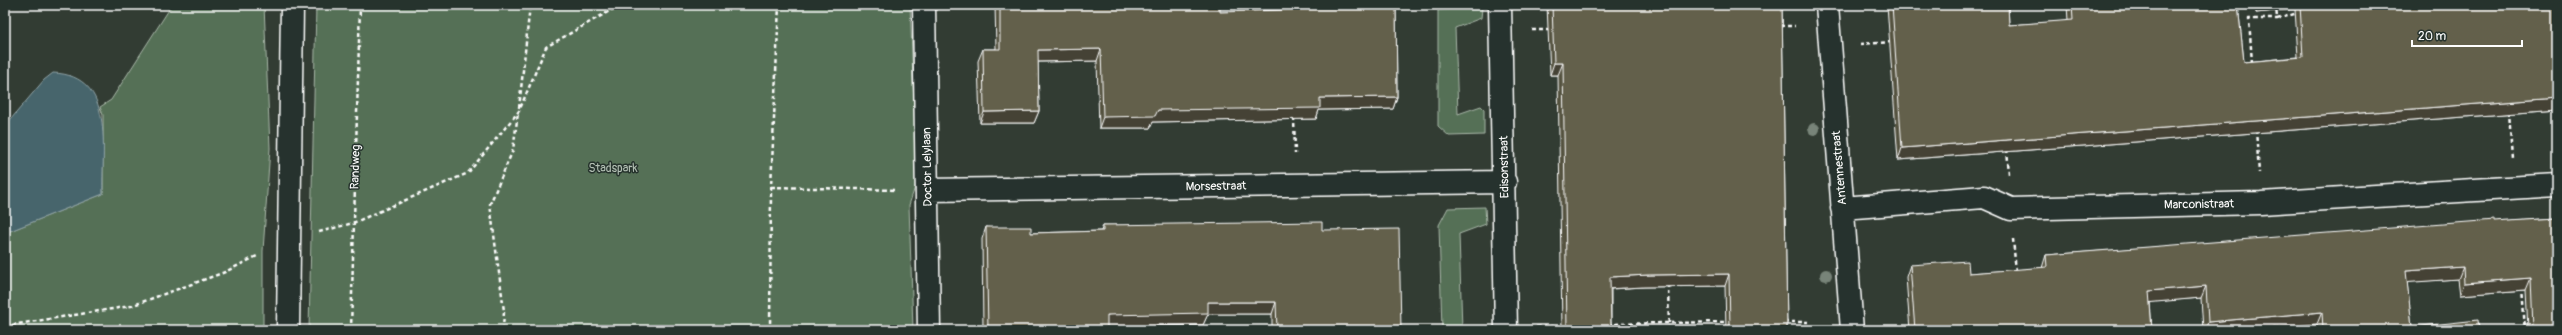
<svg xmlns="http://www.w3.org/2000/svg" width="2562" height="335" font-family="Pangolin,sans-serif">
<style>
.green{fill:#557056;stroke:#aab8aa}
.water{fill:#46656c;stroke:#90a3a7}
.lines{fill:none;stroke-linecap:round;stroke-linejoin:round}
.minor-casing{stroke:#fff;stroke-width:25}
.secondary-casing{stroke:#fff;stroke-width:25}
.path{stroke:#fff;stroke-width:2.5;stroke-dasharray:4 3;stroke-linecap:butt}
.minor{stroke:#26332d;stroke-width:22}
.secondary{stroke:#26332d;stroke-width:22}
.tree{fill:#788479}
.wall{fill:#555341;stroke:#fff}
.shaded-wall{fill:#454335;stroke:#fff}
.building{fill:#63604c;stroke:#fff}
.labels{text-anchor:middle;stroke-width:3;stroke-linejoin:round;paint-order:stroke}
.street-label{font-size:12px;fill:#fff;stroke:#26332d}
.park-label{font-size:12px;fill:#b2bfb3;stroke:#26332d}
</style>
<rect width="100%" height="100%" fill="#323c33"/>
<filter id="ink" filterUnits="userSpaceOnUse"><feTurbulence type="fractalNoise" baseFrequency=".025" numOctaves="2"/><feDisplacementMap in="SourceGraphic" scale="8" xChannelSelector="R" yChannelSelector="G"/><feConvolveMatrix kernelMatrix="1 2 1 2 8 2 1 2 1" color-interpolation-filters="sRGB"/></filter>
<g filter="url(#ink)">
<path class="green" d="M172 5H264L270 148 263 251V330H5V233L103 194V115L100 107 111 100Z
M316 5H910L917 181 909 205 913 330H309Z
M1482 8 1481 18 1455 28 1458 114 1481 106 1484 109V135L1449 136 1438 126V10Z
M1485 207 1486 224 1459 234 1462 330H1442L1439 225 1448 208Z"/>
<path class="water" d="M53 73C117 75 101 151 103 194L5 233V126L44 80Z"/>
<g class="lines">
<defs>
<path id="minor" d="M924 5 929 330
M1500 5 1506 330
M1827 5 1852 330
M927 190 1505 182
M1842 208 1984 197 2011 209 2261 203 2557 185"/>
<path id="secondary" d="M288 330 292 5"/>
</defs>
<use href="#minor" class="minor-casing"/>
<use href="#secondary" class="secondary-casing"/>
<path class="path" d="M1291 5V12
M2276 5 2277 19 2298 13
M1780 26H1795
M1532 30H1551
M1860 44 1893 42
M2252 63 2249 19H2277
M519 108 530 5
M2509 111 2512 158
M1294 117 1295 154
M2256 130 2259 173
M2007 149 2009 174
M771 187 897 190
M319 232 353 223 468 173 519 111 546 47 620 5
M2013 239 2016 272
M1668 284 1669 330
M2522 287 2525 330
M1784 322H1808
M1608 324 1727 322
M5 326 131 306 225 272 257 256
M1536 327 1565 326
M351 330 360 5
M503 330 504 311 490 204 513 150 518 113
M770 330 771 187 779 5"/>
<use href="#minor" class="minor"/>
<use href="#secondary" class="secondary"/>
</g>
<g class="tree">
<circle cx="1814" cy="129" r="6"/>
<circle cx="1826" cy="275" r="6"/>
</g>
<path class="wall" d="M995 5H1108L1220 12 1303 9V5H1396L1397 97 1393 109 1319 110 1316 119 1153 122 1150 128H1099L1097 61 1038 62 1039 111 1034 123H980L978 61 983 49H996Z
M1547 5H1782L1787 330H1726L1725 286 1644 287 1611 289V330H1562L1558 75H1550Z
M1887 5H2008L2009 25 2068 21 2067 5H2238L2244 62 2298 57 2295 9 2256 13V5H2557V110L1898 160Z
M2557 218V330H2528L2526 290 2460 295 2458 279 2407 282 2412 327 2479 330H2318L2317 324 2251 330H2203L2201 298 2150 302 2152 330H1910L1906 277 1910 265 1969 273 2042 268 2046 255Z
M1103 225 1322 230 1401 330H1272V314H1208L1203 325 1107 327V330H983L982 239 986 227 1031 233 1101 231Z"/>
<path class="shaded-wall" d="M2259 5H2297L2295 9 2256 13Z
M1101 49 1097 61 1033 62 1038 50Z
M1554 63H1563L1558 75H1550Z
M1397 97 1393 109 1319 110 1316 119 1153 122 1150 128H1099L1103 117 1158 110 1320 98Z
M2557 98V110L1898 160 1902 148Z
M1039 111 1034 123H980L984 112Z
M2463 267 2458 279 2401 283 2406 271Z
M1729 274 1725 286 1644 287 1606 289 1610 277 1648 275Z
M2531 278 2526 290 2460 295 2464 283Z
M2206 286 2201 298 2145 303 2149 291Z
M1208 302H1276L1272 314H1208L1203 325 1103 327 1107 315Z
M2322 312 2317 324 2251 330H2205L2208 322Z"/>
<path class="building" d="M1000 5H1220V12L1308 9V5H1396L1397 97 1320 98V108L1158 110 1155 116 1103 117 1101 49 1038 50 1039 111 984 112 983 49H1000Z
M1552 5H1782L1787 330H1730L1729 274 1648 275 1610 277 1611 330H1567L1563 63H1554Z
M1892 5H2008L2009 25 2073 20 2072 5H2238L2244 62 2303 57 2300 5H2557V98L1902 148Z
M2557 218V330H2533L2531 278 2464 283 2463 267 2406 271 2412 327 2478 320 2479 330H2323L2322 312 2208 322 2206 286 2149 291 2152 330H1915L1910 265 1968 261 1969 273 2047 267 2046 255 2494 220V222Z
M1322 222V230L1399 229 1401 330H1277L1276 302H1208V313L1107 315V330H988L986 227H1031V233L1103 231V225Z"/>
</g>
<g class="labels">
<g class="street-label">
<text transform="translate(355 167) rotate(-88)" y="4">Randweg</text>
<text transform="translate(927 167) rotate(-91)" y="4">Doctor Lelylaan</text>
<text transform="translate(1504 167) rotate(-91)" y="4">Edisonstraat</text>
<text transform="translate(1839 168) rotate(-95)" y="4">Antennestraat</text>
<text transform="translate(1216 186) rotate(-1)" y="4">Morsestraat</text>
<text transform="translate(2199 204) rotate(-1)" y="4">Marconistraat</text>
</g>
<g class="park-label">
<text x="613" y="172">Stadspark</text>
</g>
</g>
<rect width="2562" height="335" fill="none" stroke="#26332d" stroke-width="20"/>
<rect x="10" y="10" width="2542" height="315" fill="none" stroke="#fff" stroke-width="1.5" filter="url(#ink)"/>
<path d="M2412 40v6h110v-6" fill="none" stroke="#ffffff" stroke-width="2"/>
<text x="2418" y="40" font-size="12" fill="#ffffff" stroke="#26332d" stroke-width="3" paint-order="stroke">20 m</text>
</svg>
